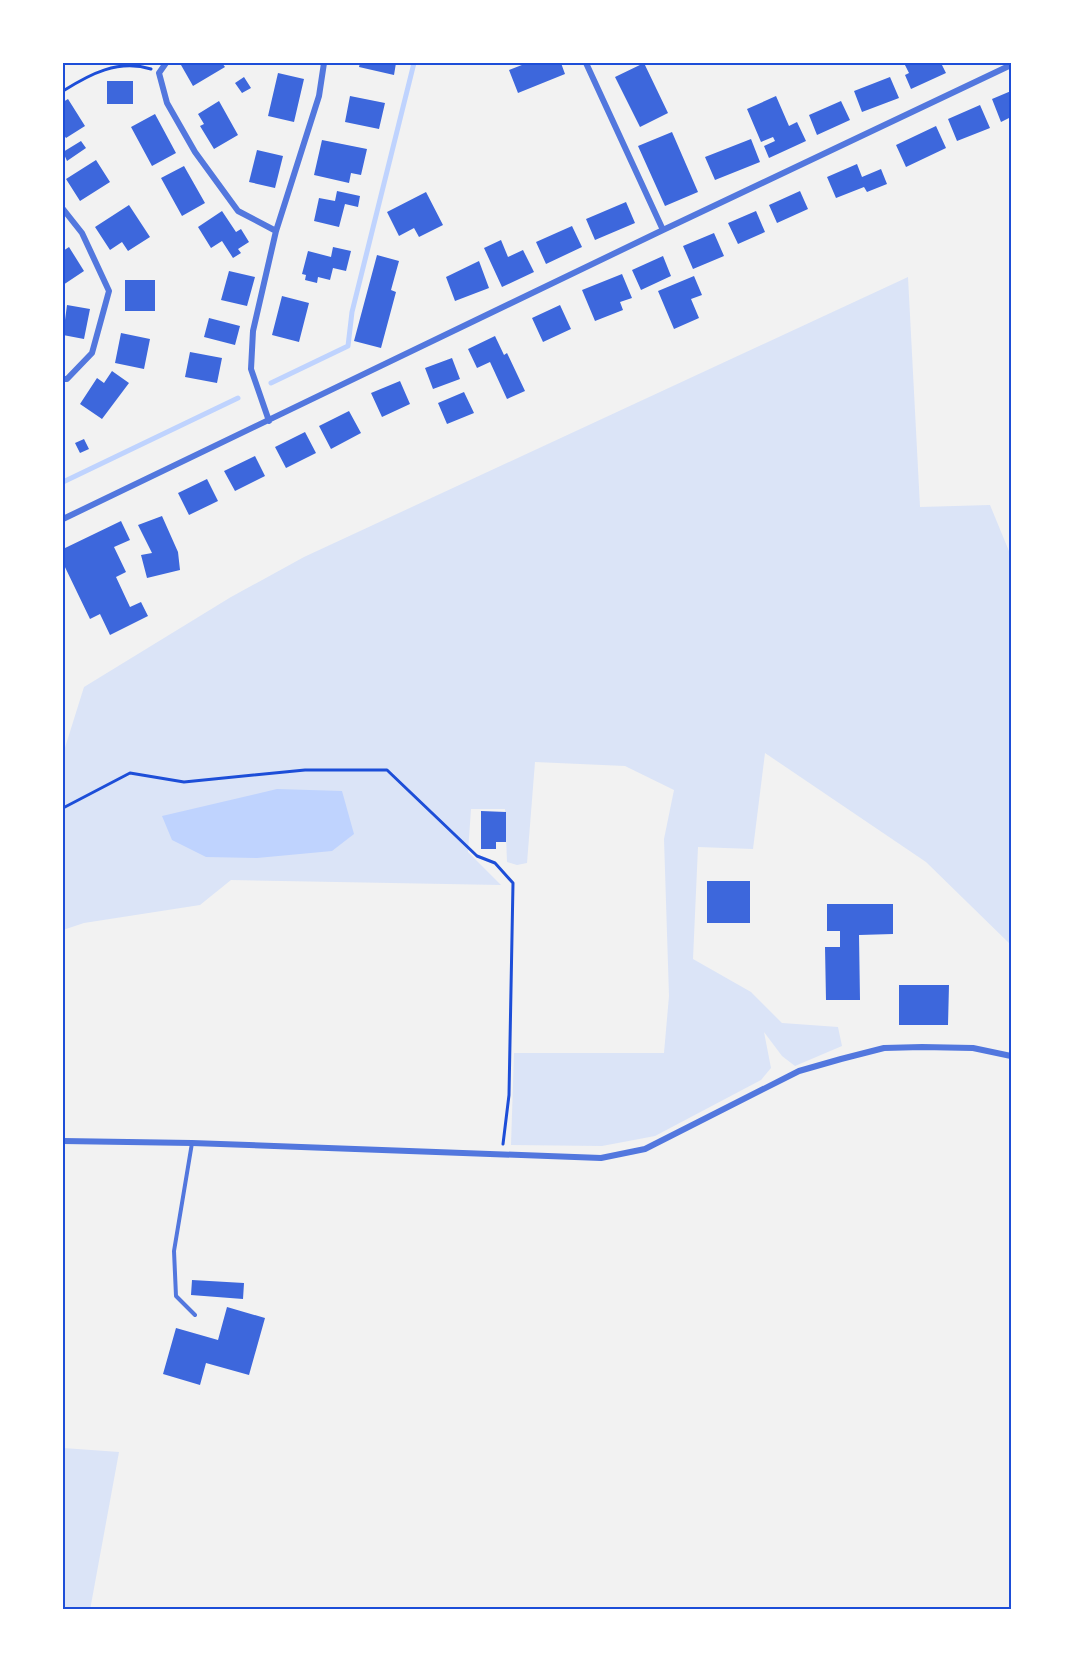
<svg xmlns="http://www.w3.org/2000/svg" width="1074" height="1673" font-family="Roboto,sans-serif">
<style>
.green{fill:#dbe4f7}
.water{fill:#bfd3fe}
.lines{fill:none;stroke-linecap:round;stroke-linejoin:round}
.stream{stroke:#bfd3fe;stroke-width:5}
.building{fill:#3d67dc}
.path{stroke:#1d4ed8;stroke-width:3}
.service{stroke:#5277de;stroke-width:4}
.minor{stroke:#5277de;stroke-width:6}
.neatline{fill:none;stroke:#1d4ed8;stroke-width:2}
</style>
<rect width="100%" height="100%" fill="#f2f2f2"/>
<path class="green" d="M908 277 920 507 990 505 1011 556V945L926 862 765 753 753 849 698 847 693 959 751 992 782 1023 838 1027 842 1046 795 1066 782 1056 764 1032 771 1068 761 1080 655 1136 602 1146 511 1145 514 1053H664L669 996 664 839 674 790 625 766 535 762 527 863 517 865 507 862 505 809H471L468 852 501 885 231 880 200 905 84 923 63 930V754L84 687 231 597 304 557Z
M63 1448 119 1452 90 1610H63Z"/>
<path class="water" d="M277 789 342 791 354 834 332 851 257 858 206 857 172 840 162 816Z"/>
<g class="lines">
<path class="stream" d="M271 383 348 346 352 312 414 63
M63 482 238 398"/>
</g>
<path class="building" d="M184 63H222L225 67 193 86 181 65Z
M360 63H396L394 75 359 67Z
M527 63H561L565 74 518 93 509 70Z
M644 63 668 113 640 127 615 77Z
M904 63H941L946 73 911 89 905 75 909 73Z
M278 73 304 79 294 122 268 116Z
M244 77 251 88 242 93 235 83Z
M890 77 899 98 862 112 854 91Z
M107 81H133V104H107Z
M1011 91V117L1001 122 992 99Z
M350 96 385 103 379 129 345 122Z
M776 96 789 126 797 122 806 141 769 158 764 146 775 141 773 137 761 142 747 109Z
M68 99 85 126 66 138 63 134V102Z
M219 101 238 135 214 149 200 126 204 124 198 114Z
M841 101 850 120 817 135 809 115Z
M980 105 990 128 957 141 948 119Z
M155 114 176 153 152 166 131 127Z
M936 126 946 148 906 167 896 145Z
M672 132 698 192 665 206 638 146Z
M751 139 760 162 715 180 705 157Z
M322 140 367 149 361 175 351 173 349 183 314 175Z
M81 141 86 148 67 161 63 152Z
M257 150 283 156 275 188 249 182Z
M96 160 110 182 80 201 66 179Z
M857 164 862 177 881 169 887 184 867 192 864 187 836 198 827 177Z
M184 166 205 203 182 216 161 178Z
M337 191 360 196 358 207 345 204 339 227 314 221 319 198 335 201Z
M800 191 808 209 777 223 769 205Z
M426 192 443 225 419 237 414 228 399 236 387 212Z
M626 202 635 223 595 240 586 219Z
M129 205 150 237 128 251 122 242 110 250 95 227Z
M222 211 236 232 241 229 249 242 238 249 241 253 233 258 222 241 211 248 198 227Z
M756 211 765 232 738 244 728 223Z
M572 226 582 247 546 264 536 242Z
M714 233 724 256 693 269 683 246Z
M501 240 508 257 523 250 534 272 502 287 484 248Z
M69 247 84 271 63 285V251Z
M333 247 351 251 346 271 333 268 330 280 318 277 317 283 305 280 306 275 302 274 308 251 331 257Z
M377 255 399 261 391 290 396 292 381 348 354 341Z
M663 256 671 276 641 290 632 270Z
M479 261 489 288 455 301 446 277Z
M229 271 255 277 247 306 221 300Z
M622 274 632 298 620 302 623 310 595 321 582 290Z
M694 276 702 295 691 299 699 318 674 329 658 291Z
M125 280H155V311H125Z
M282 296 309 303 299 342 272 335Z
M67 305 90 309 84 339 63 335Z
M560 305 571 329 543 342 532 318Z
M209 318 240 326 235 345 204 337Z
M121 333 150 339 144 369 115 363Z
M495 336 504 355 507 353 525 391 507 399 490 362 477 368 468 349Z
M190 352 222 358 217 383 185 377Z
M452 358 460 379 433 389 425 368Z
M112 371 129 383 102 419 80 404 97 378 104 383Z
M400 381 410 404 382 417 371 393Z
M464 392 474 413 447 424 438 403Z
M349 411 361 433 331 449 319 426Z
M305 432 316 453 286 468 275 447Z
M84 439 89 449 80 453 75 443Z
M255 456 265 476 235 491 224 471Z
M207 479 218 501 189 515 178 493Z
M162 516 178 552 180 570 147 578 141 555 152 553 138 525Z
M121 521 130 540 114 547 126 572 116 577 130 607 141 602 148 616 110 635 100 614 90 619 63 563V549Z
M481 811 506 812V842H496V849H481Z
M707 881H750V923H707Z
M827 904H893V934L859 935 860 1000H826L825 947H840V931H827Z
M899 985H949L948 1025H899Z
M192 1280 244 1283 243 1299 191 1295Z
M227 1307 265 1318 249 1375 206 1363 200 1385 163 1374 176 1328 218 1340Z"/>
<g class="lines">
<path class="path" d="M63 91C90 74 118 59 151 69
M63 808 130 773 184 782 305 770H387L477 856 495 863 513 883 509 1095 503 1144"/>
<path class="service" d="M192 1143 174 1251 176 1296 195 1315"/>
<path class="minor" d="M166 63 159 73 167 103 195 152 238 211 276 231
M586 63 663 230
M63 209 82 233 109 291 92 353 67 379H63
M269 421 251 369 253 331 276 231 319 96 324 63
M63 519 663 230 1011 65
M63 1141 192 1143 601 1158 645 1149 799 1071 841 1059 884 1048 922 1047 973 1048 1011 1056"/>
</g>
<rect width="1074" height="1673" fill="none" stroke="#ffffff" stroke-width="129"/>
<rect x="64" y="64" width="946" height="1544" class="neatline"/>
</svg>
